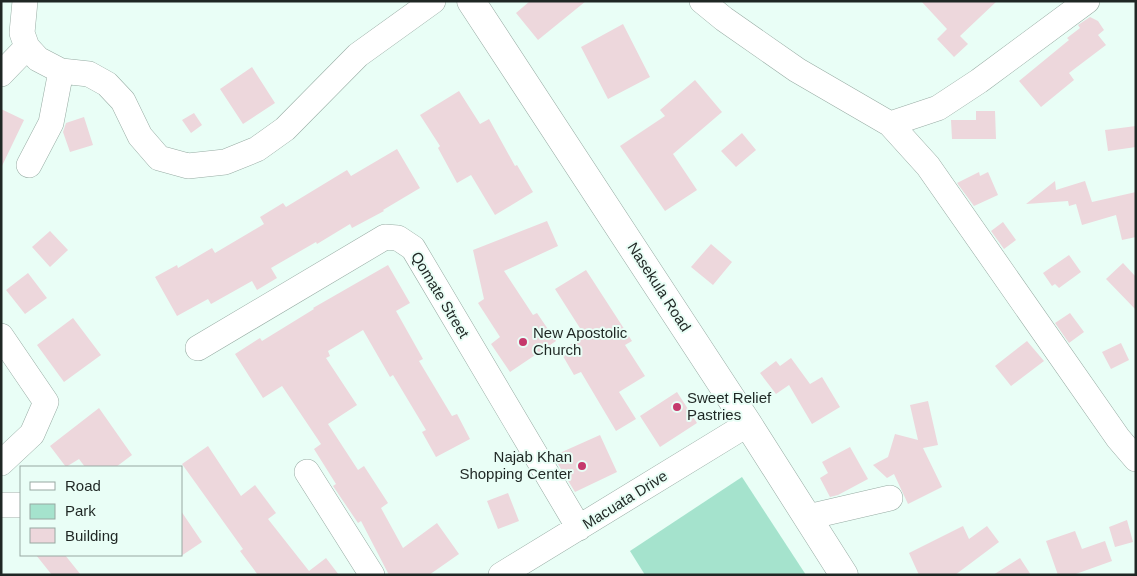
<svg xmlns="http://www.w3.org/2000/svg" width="1137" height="576" font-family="Helvetica,sans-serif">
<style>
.green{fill:#a5e3cd}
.building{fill:#edd7dc}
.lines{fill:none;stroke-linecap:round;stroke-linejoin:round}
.minor-casing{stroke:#98aca4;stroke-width:26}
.major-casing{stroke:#98aca4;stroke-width:29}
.minor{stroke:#fff;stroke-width:25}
.major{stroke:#fff;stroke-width:28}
.poi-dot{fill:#c5396c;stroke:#e9fef6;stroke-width:2}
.labels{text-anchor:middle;stroke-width:4;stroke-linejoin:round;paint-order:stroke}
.street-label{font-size:15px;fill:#1f2724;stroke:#e9fef6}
.poi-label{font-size:15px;fill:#1f2724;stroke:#e9fef6;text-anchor:start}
</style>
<rect width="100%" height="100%" fill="#e9fef6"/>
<path class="green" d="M742 477 806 575H645L630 551Z"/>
<path class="building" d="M530 1H586L538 40 516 13Z
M921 1H997L960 36 968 44 954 57 937 39 947 29Z
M1090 17 1098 21 1104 30 1098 35 1106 45 1069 73 1074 80 1041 107 1019 81 1069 40 1067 38 1080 28 1078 25Z
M623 24 650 77 608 99 581 47Z
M252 67 275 103 243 124 220 89Z
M695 80 722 112 673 154 697 190 665 211 620 146 665 116 660 110Z
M459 91 480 124 489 119 515 166 517 165 533 192 495 215 471 175 457 183 438 148 440 146 420 115Z
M1 109 24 120 1 168Z
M976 111H995L996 139H952L951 120H976Z
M194 113 202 125 191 133 182 120Z
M84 117 93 145 70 152 63 132 66 123Z
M1136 126V147L1108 151 1105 130Z
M742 133 756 150 736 167 721 151Z
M397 149 420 188 383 210 384 211 352 228 350 224 317 244 316 242 271 268 277 278 257 290 252 281 211 304 208 299 177 316 155 277 177 265 178 268 212 248 215 253 264 224 260 217 283 203 286 207 347 170 351 176Z
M979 172 980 176 988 172 998 195 974 206 957 183Z
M1055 181 1056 190 1085 181 1092 202 1136 192V237L1122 240 1116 215 1082 225 1076 204 1069 206 1068 201 1026 204Z
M547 221 558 246 504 271 533 315 537 313 556 341 510 372 491 344 500 337 478 303 484 299 473 250Z
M1003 222 1016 240 1004 249 991 231Z
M50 231 68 250 50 267 32 247Z
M711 244 732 262 713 285 691 267Z
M1069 255 1081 272 1059 288 1055 284 1052 286 1043 273Z
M1123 263 1136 277V310L1106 279Z
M388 265 410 303 396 311 423 359 419 361 452 416 457 414 470 439 436 457 422 432 426 430 393 375 390 377 363 330 328 351 330 356 326 358 357 405 328 424 358 470 364 466 388 503 381 508 403 548 437 523 459 554 429 575H389L361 521 358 523 333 486 336 484 314 449 321 444 282 386 263 398 235 354 260 338 262 341 314 309 313 308Z
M586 270 632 341 625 345 645 376 619 392 636 419 616 431 581 372 574 375 560 351 585 336 555 289Z
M28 273 47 298 25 314 6 290Z
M1070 313 1084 332 1069 343 1055 323Z
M73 318 101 355 64 382 37 345Z
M1027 341 1044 361 1011 386 995 366Z
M1121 343 1129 360 1111 369 1102 352Z
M791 358 810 384 822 377 840 407 812 424 789 385 776 394 760 373 776 361 780 366Z
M677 392 697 423 660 447 640 416Z
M928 401 938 445 923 448 942 487 908 504 894 474 887 478 873 465 888 457 895 434 918 440 910 405Z
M99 408 132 455 116 467H85L79 459 66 467 50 446Z
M600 435 617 472 575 492 553 456Z
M208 446 241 496 255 485 276 513 268 519 309 571 326 558 339 575H258L240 551 243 549 182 464Z
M850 447 868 479 838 495 830 497 820 478 828 473 822 462Z
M508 493 519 521 498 529 487 501Z
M181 511 202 542 181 556Z
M1127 520 1133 542 1115 547 1109 527Z
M963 526 969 539 987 526 999 542 955 575H919L909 553Z
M1075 531 1082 549 1105 541 1112 561 1073 575H1058L1046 541Z
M36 555H65L81 575H52Z
M1020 558 1031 575H993Z"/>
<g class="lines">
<defs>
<path id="minor" d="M25 1 22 33 27 47 38 59 61 71 89 74 107 84 123 101 140 136 159 158 188 166 225 162 257 149 285 129 358 55 433 1
M702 1 724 19 797 70 890 124 928 166 1118 438 1136 459
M1 74 27 47
M890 124 938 108 979 81 1087 1
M29 165 51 123 61 71
M1 336 46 402 32 434 1 463
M198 348 385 237 398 238 413 248 579 528
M307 472 372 575
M1 505H21
M808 517 890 498
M501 575 748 424"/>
<path id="major" d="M471 1 748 424 844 575"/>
</defs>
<use href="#minor" class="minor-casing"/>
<use href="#major" class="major-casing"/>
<use href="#minor" class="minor"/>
<use href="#major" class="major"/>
</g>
<g class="poi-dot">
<circle cx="523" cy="342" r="5"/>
<circle cx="677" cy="407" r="5"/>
<circle cx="582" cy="466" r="5"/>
</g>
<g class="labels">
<g class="street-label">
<text transform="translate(659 287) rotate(57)" y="5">Nasekula Road</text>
<text transform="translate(440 295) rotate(59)" y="5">Qomate Street</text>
<text transform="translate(625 500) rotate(-32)" y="5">Macuata Drive</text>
</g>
<g class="poi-label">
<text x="533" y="338">New Apostolic<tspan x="533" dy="17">Church</tspan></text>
<text x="687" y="403">Sweet Relief<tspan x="687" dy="17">Pastries</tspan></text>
<text x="572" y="462" text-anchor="end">Najab Khan<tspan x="572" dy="17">Shopping Center</tspan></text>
</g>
</g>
<rect width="1137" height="576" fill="none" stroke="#1f2724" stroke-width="5"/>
<rect x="20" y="466" width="162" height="90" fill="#e9fef6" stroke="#98a8a2"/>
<rect x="30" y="482" width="25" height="8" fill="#ffffff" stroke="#98a8a2"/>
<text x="65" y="491" font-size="15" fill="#1f2724">Road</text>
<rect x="30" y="504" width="25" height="15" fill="#a5e3cd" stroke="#98a8a2"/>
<text x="65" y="516" font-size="15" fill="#1f2724">Park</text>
<rect x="30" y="528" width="25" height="15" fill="#edd7dc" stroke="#98a8a2"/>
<text x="65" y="541" font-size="15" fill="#1f2724">Building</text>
</svg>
